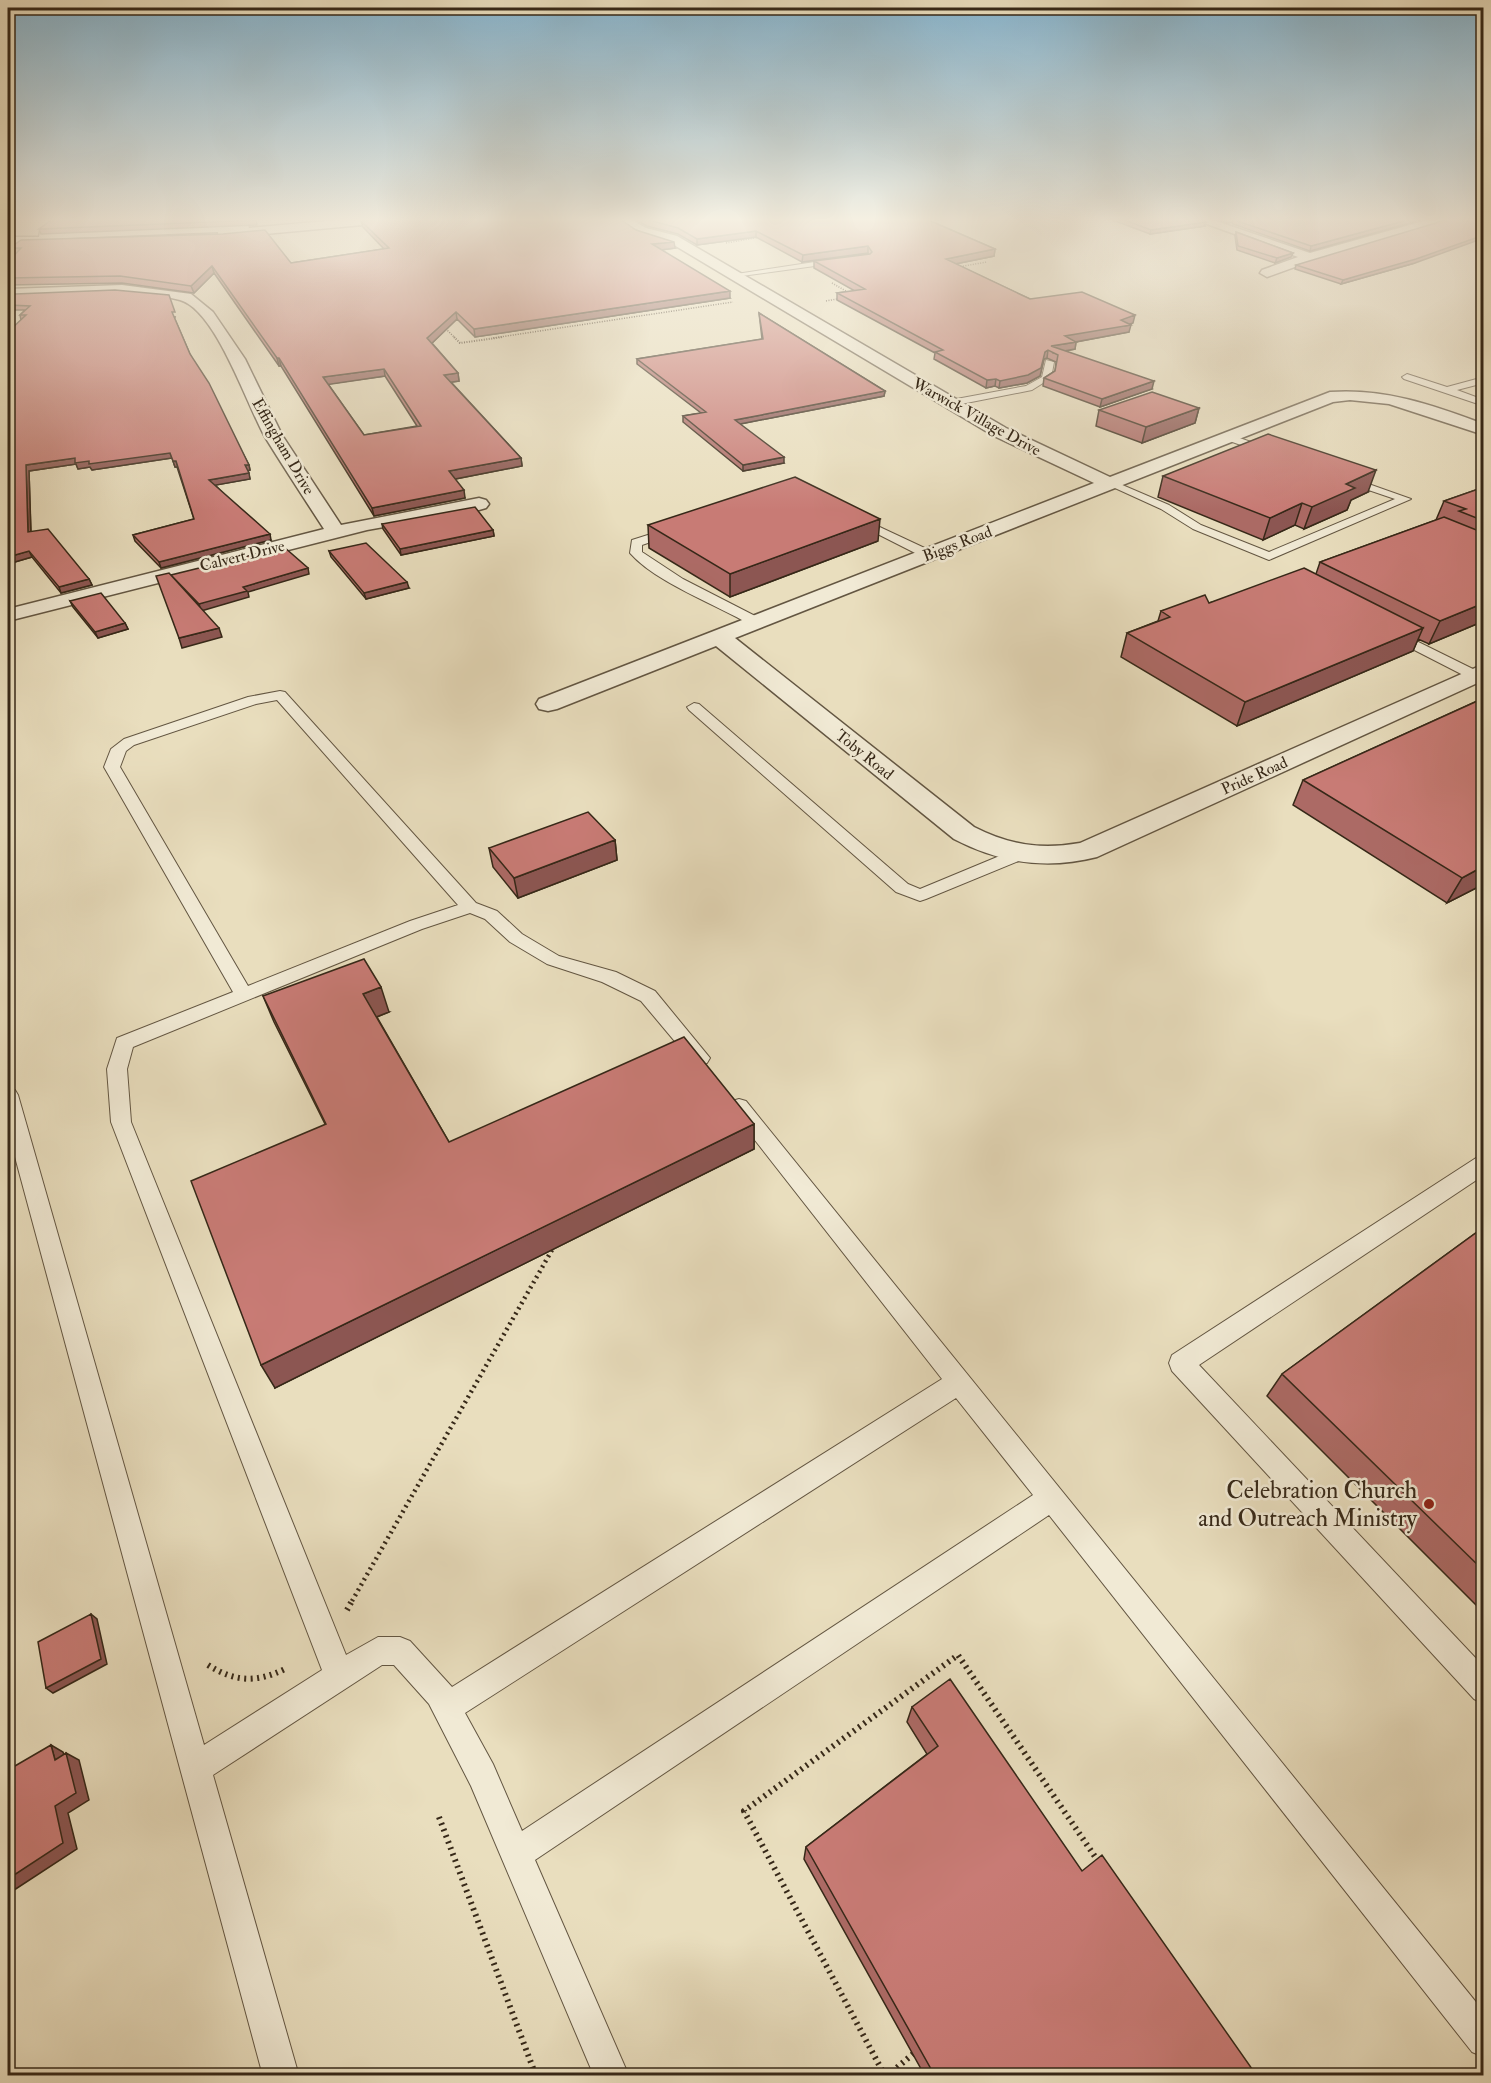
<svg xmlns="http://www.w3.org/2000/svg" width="1491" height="2083" font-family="'IM FELL Double Pica',serif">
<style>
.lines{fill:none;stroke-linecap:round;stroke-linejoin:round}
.lane-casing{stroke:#635642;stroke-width:2}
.street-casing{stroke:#635642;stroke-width:3}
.secondary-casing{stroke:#362818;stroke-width:3}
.path-far3{stroke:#362818;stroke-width:1.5;stroke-dasharray:1 1.5;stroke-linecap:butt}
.path-far2{stroke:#362818;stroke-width:2;stroke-dasharray:1 1.5;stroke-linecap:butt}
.path-far1{stroke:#362818;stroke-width:4.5;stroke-dasharray:2 4;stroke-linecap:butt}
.path{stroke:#362818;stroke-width:6;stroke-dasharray:2 4.5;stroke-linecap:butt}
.lane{fill:#f1ead5;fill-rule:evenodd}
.street{fill:#f1ead5;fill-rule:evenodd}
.secondary{fill:#f1ead5;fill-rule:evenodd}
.wall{fill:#ac6a65;stroke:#362818;stroke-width:1.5;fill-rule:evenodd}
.shaded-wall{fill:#8c5652;stroke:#362818;stroke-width:1.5}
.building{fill:#c87b75;stroke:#362818;stroke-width:1.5;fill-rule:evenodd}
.poi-dot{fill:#8f2418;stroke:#f1ead5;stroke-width:2}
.labels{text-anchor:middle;stroke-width:5;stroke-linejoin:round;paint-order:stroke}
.far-street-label{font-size:16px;fill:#362818;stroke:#f1ead5}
.near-poi-label{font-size:24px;fill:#362818;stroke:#f1ead5;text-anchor:end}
</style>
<rect width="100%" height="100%" fill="#e9debe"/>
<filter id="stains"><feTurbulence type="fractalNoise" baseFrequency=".00333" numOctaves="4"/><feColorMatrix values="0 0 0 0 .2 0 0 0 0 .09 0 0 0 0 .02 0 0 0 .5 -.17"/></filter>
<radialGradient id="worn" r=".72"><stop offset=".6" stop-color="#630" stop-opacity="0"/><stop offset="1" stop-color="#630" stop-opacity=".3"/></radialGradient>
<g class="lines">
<defs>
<path id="lane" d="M841 258 845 260 844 262 734 277 730 275Z
M1046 360 1054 362 1051 378 1032 390 951 406 946 403 951 400 1026 386 1042 377Z
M1407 374 1447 387 1484 377V383L1457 390 1484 400V406L1404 379 1402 377Z
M1228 434 1274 450 1275 452 1266 454 1224 439V435Z
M1346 476 1411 499 1269 560 1193 529 1161 509 1104 483 1109 480 1113 481 1169 505 1201 525 1269 552 1395 499 1342 481V477Z
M854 515 931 551 933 554 931 557H923L850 520V516Z
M673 527 679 531 677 533 642 545V552L683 579 761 619 763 622 761 625H751C717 605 655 582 630 553L632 540Z
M1392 629 1479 672 1481 675 1474 679 1469 678 1387 636 1385 633 1387 630Z
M280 691 285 692 476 903 497 911 522 934 559 956 616 972 655 991 710 1058 707 1063 700 1065 693 1063 641 1001 602 982 547 964 510 942 485 919 470 913 422 929 133 1047 127 1069 131 1122 346 1655 378 1637H400L410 1641 452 1687 942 1379 729 1107 732 1101 739 1099 746 1101 1484 2012V2057L1472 2052 1049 1515 535 1860 629 2076H594L471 1786 429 1704 394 1665H382L213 1775 299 2076H263L8 1131V1087L15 1090 18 1095 204 1745 322 1670 111 1122 107 1069 117 1038 233 992 104 767 111 749 124 739 248 697ZM277 700 458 905 410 921 248 986 120 767 126 751 134 745 256 704ZM956 1398 1033 1495 522 1831 493 1764 465 1713Z
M694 703 699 704 908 884 920 889 1014 850H1026L1028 854 1026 858 926 899 920 901 896 892 689 710 687 707Z
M1484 1156V1175L1199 1365 1484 1667V1704L1474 1699 1172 1371 1169 1363 1172 1355 1476 1158Z"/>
<path id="street" d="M616 219H630L646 228 677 236 1006 428 1110 477 1330 392C1385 388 1433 405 1484 424V435L1389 404 1350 400 1333 402 735 638 974 827C1009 845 1041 850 1080 843L1484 664V680L1097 857C1046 870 1000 863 954 839L716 646 557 709 548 711 539 709 536 704 539 699 1094 483 994 436 669 242 638 234Z
M1193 219H1210L1310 253 1431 219H1449L1447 221 1314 260 1267 277 1260 273 1262 270 1298 257Z
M122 285 191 294 213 312 245 359 282 435 341 525 479 498 486 500 489 504 486 508 479 510 367 530 8 621V609L324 529C304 498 284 468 265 437 247 405 216 310 180 300 128 286 61 297 8 297V289Z"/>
<path id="secondary" d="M349 219H390L384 223 222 238 218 237V232L70 238V243L66 244 8 245V237H39L40 232 44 231 244 223 248 224 249 228Z"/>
</defs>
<use href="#lane" class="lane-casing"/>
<use href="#street" class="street-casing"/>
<use href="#secondary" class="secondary-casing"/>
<path class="path-far3" d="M726 243 761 237
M958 267 987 262
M832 283 851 294
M826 301 842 298
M444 327 455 338
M493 338 733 302"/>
<path class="path-far2" d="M454 337 460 343 503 337"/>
<path class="path-far1" d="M352 1601 552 1250"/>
<path class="path" d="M347 1610 353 1599
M208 1665C235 1682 256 1683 285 1669
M439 1817 536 2076
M885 2076 744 1811 958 1655 1098 1861
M887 2076 913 2054"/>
<use href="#lane" class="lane"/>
<use href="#street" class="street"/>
<use href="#secondary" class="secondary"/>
</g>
<path class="wall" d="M634 219H926L995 249 994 256 955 264 1030 299 1133 323 1129 324V332L1076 342 1075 349 1065 351 1152 389 1100 407 1043 386 1044 378 1055 371 1056 362 1047 358 1044 359 1040 376 1027 383 999 388 995 386 986 388 934 359 935 353 837 300V293L855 291 814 268V261L869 254 868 253 802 262 756 237 697 245 678 234 647 226Z
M1110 219H1200L1205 226 1150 234Z
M1216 219H1424L1310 251 1233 224 1232 222 1227 223Z
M256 220 257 225 41 234 39 229Z
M361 221 636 230 675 248 661 250 730 298 475 337 457 319 432 343 458 373 459 381 451 382 521 458 522 466 455 479 465 498 374 516 281 366H279L214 273 194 293 122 283 8 285V262L14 255H13L10 248 291 263 384 249 363 227ZM385 376 417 426 364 435 328 384Z
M1236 232 1293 253 1291 257 1275 263 1237 250 1235 236Z
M1415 263 1341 284 1295 269 1296 265Z
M8 300 176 317H174L190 354 249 465 250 470 248 471 250 479 215 485 271 540 161 568 135 541 133 535 194 519 177 467H175L172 458 92 470 90 467 78 469 76 464 29 471 31 532 89 579 92 585 61 593 32 557 8 564V332L21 320 20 315 25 310H8Z
M759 313 885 391 884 396 740 424 784 463 743 471 683 422V416L701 413 637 364V359L762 339Z
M1199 408 1195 423 1142 443 1096 426 1099 410Z
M1163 476 1368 492 1351 500 1347 510 1304 529 1295 525 1263 540 1158 497Z
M1484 487V621L1429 644 1418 639 1413 651 1237 726 1121 657 1127 633 1158 621 1161 611 1209 603 1316 574 1320 562 1436 520 1444 501Z
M382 524 493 530 494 536 401 555 383 529Z
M648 525 878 541 730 597 649 548Z
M329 551 409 588 366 599 331 557Z
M70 601 125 623 128 629 98 638 73 607Z
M1484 698V884L1447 903 1293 805 1303 780Z
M615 840 617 860 518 898 493 867 489 848Z
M263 996 389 1012 377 1017 449 1142 754 1124V1149L275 1388 325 1124 274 1022Z
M1484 1227V1613L1267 1396 1282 1374Z
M912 1707 1082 1871 1257 2076H925L804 1859 806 1847 927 1754 907 1722Z"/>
<path class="shaded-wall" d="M1228 219H1233L1232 222 1227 223Z
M1411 219H1424L1310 251 1311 246Z
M1206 222 1205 226 1150 234 1151 230Z
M756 231V237L697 245V239Z
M1484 235V238L1415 263 1341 284 1343 280Z
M674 242 675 248 653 251 652 244Z
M868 246V253L802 262 803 255Z
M995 249 994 256 945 266 946 259Z
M1293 253 1291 257 1275 263 1277 258Z
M212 266 214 273 194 293 191 286Z
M730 291V298L475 337 474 329Z
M456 312 457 319 429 346 427 338Z
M1135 315 1133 323 1124 326 1131 325 1129 332 1064 344 1065 336Z
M1076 342 1075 349 1053 353 1051 346Z
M1048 350 1047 358 1044 359 1040 376 1027 383 999 388 1000 381Z
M277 358H279L281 366H279Z
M384 369 385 376 325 385 323 377Z
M458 373 459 381 446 383 444 375Z
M996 379 995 386 986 388 987 380Z
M1154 381 1152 389 1100 407 1102 399Z
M885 391 884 396 735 425V420Z
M1199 408 1195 423 1142 443 1146 427Z
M170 453 172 458 92 470 90 467 78 469 76 464 29 471 31 538 28 532 26 465 75 458 89 461Z
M784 457V463L743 471V465Z
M521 458 522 466 450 480 449 471Z
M173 461H176L178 467H175Z
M245 465H249L250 470 247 471Z
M1376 470 1368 492 1351 500 1347 510 1304 529 1312 507 1346 484Z
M249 473 250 479 211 486 209 480Z
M464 490 465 498 374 516 372 508Z
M1302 503 1295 525 1263 540 1270 518Z
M880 519 878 541 730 597V574Z
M493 530 494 536 401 555 400 549Z
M270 534 271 540 161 568 159 562Z
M29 551 32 557 8 564V557Z
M308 568 309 574 248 592 249 597 201 611 199 604 243 587Z
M89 579 92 585 61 593 59 587Z
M407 582 409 588 366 599 364 593Z
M1484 603V621L1429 644 1440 621Z
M125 623 128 629 98 638 95 632Z
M219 628 222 637 182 648 179 638Z
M1423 628 1413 651 1237 726 1245 702Z
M615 840 617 860 518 898 514 878Z
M1484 866V884L1447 903 1462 878Z
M381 987 389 1012 371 1019 363 994Z
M754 1124V1149L275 1388 261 1365Z
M91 1614 97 1619 107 1664 53 1693 46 1688Z
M51 1745 63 1752 68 1767 55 1760Z
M66 1753 79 1760 89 1800 68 1813 77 1849 8 1894V1879L55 1806Z"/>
<path class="building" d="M53 219H255L256 220 39 229Z
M384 219H620L636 230 674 242 652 244 730 291 474 329 456 312 427 338 458 373 444 375 521 458 449 471 464 490 372 508 279 358H277L212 266 191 286 120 276 8 278V262L21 248H10L21 240 223 234 265 230 291 263 389 248 361 221ZM384 369 421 426 364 435 323 377Z
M645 219H926L995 249 946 259 1030 299 1082 292 1135 315 1121 320 1131 325 1065 336 1076 342 1051 346 1154 381 1102 399 1044 378 1055 371 1058 355 1048 350 1045 352 1041 368 1028 375 1000 381 996 379 987 380 935 352 943 350 837 293 865 289 814 261 870 254 872 252 868 246 803 255 756 231 697 239 678 228Z
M1122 219H1200L1206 222 1151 230Z
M1234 219H1411L1311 246 1234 220Z
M1449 219H1484V235L1416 259 1343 280 1296 265Z
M1236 232 1293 253 1277 258 1238 246Z
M115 290 169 295 175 312H172L190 354 209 383 249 465H245L249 473 209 480 270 534 159 562 133 535 194 519 176 461H173L170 453 89 464V461L75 463V458L26 465 28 532 48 529 89 579 59 587 29 551 8 557V332L26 315H20L30 306 8 305V300L15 294Z
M759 313 885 391 735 420 784 457 743 465 683 416 706 412 637 359 763 339Z
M1152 392 1199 408 1146 427 1099 410Z
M1268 434 1376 470 1346 484 1355 488 1312 507 1302 503 1270 518 1163 476Z
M795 477 880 519 730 574 648 525Z
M1484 487V521L1459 511 1466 509 1444 501Z
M475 507 493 530 400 549 382 524Z
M1444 517 1484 533V603L1440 621 1320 562Z
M366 543 407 582 364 593 329 551Z
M284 547 308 568 243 587 247 591 199 604 171 575Z
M1304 568 1423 628 1245 702 1127 633 1170 617 1161 611 1205 595 1209 603Z
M169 573 219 628 179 638 156 576Z
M101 593 125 623 95 632 70 601Z
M1484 698V866L1462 878 1303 780Z
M588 812 615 840 514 878 489 848Z
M364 959 381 987 363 994 449 1142 684 1037 754 1124 261 1365 191 1181 326 1124 263 996Z
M1484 1227V1571L1282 1374Z
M91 1614 101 1659 46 1688 38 1642Z
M950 1679 1082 1871 1102 1855 1257 2076H935L806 1847 938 1746 912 1707Z
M51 1745 55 1760 66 1753 76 1793 55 1806 63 1843 8 1879V1770Z"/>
<linearGradient id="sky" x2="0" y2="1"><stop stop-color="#87b7d2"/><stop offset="0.43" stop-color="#f5f0e2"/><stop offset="1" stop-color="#f5f0e2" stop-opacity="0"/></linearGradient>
<rect width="1491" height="510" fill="url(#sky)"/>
<circle class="poi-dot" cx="1429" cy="1504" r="6"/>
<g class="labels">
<g class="far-street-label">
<text transform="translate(977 416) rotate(29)" y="6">Warwick Village Drive</text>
<text transform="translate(284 446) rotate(60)" y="6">Effingham Drive</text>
<text transform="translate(957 543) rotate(-21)" y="6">Biggs Road</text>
<text transform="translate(242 555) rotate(-14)" y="6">Calvert Drive</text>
<text transform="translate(865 754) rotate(39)" y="6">Toby Road</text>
<text transform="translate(1254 775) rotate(-24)" y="6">Pride Road</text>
</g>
<g class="near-poi-label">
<text x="1417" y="1498">Celebration Church<tspan x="1417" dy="28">and Outreach Ministry</tspan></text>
</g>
</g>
<rect width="1491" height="2083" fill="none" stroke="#e9debe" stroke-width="30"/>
<rect x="9" y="9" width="1473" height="2065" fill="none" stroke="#362818" stroke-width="3"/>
<rect x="15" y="15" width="1461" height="2053" fill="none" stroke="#362818" stroke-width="1.5"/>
<rect width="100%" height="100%" filter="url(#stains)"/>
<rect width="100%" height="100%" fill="url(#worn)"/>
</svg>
